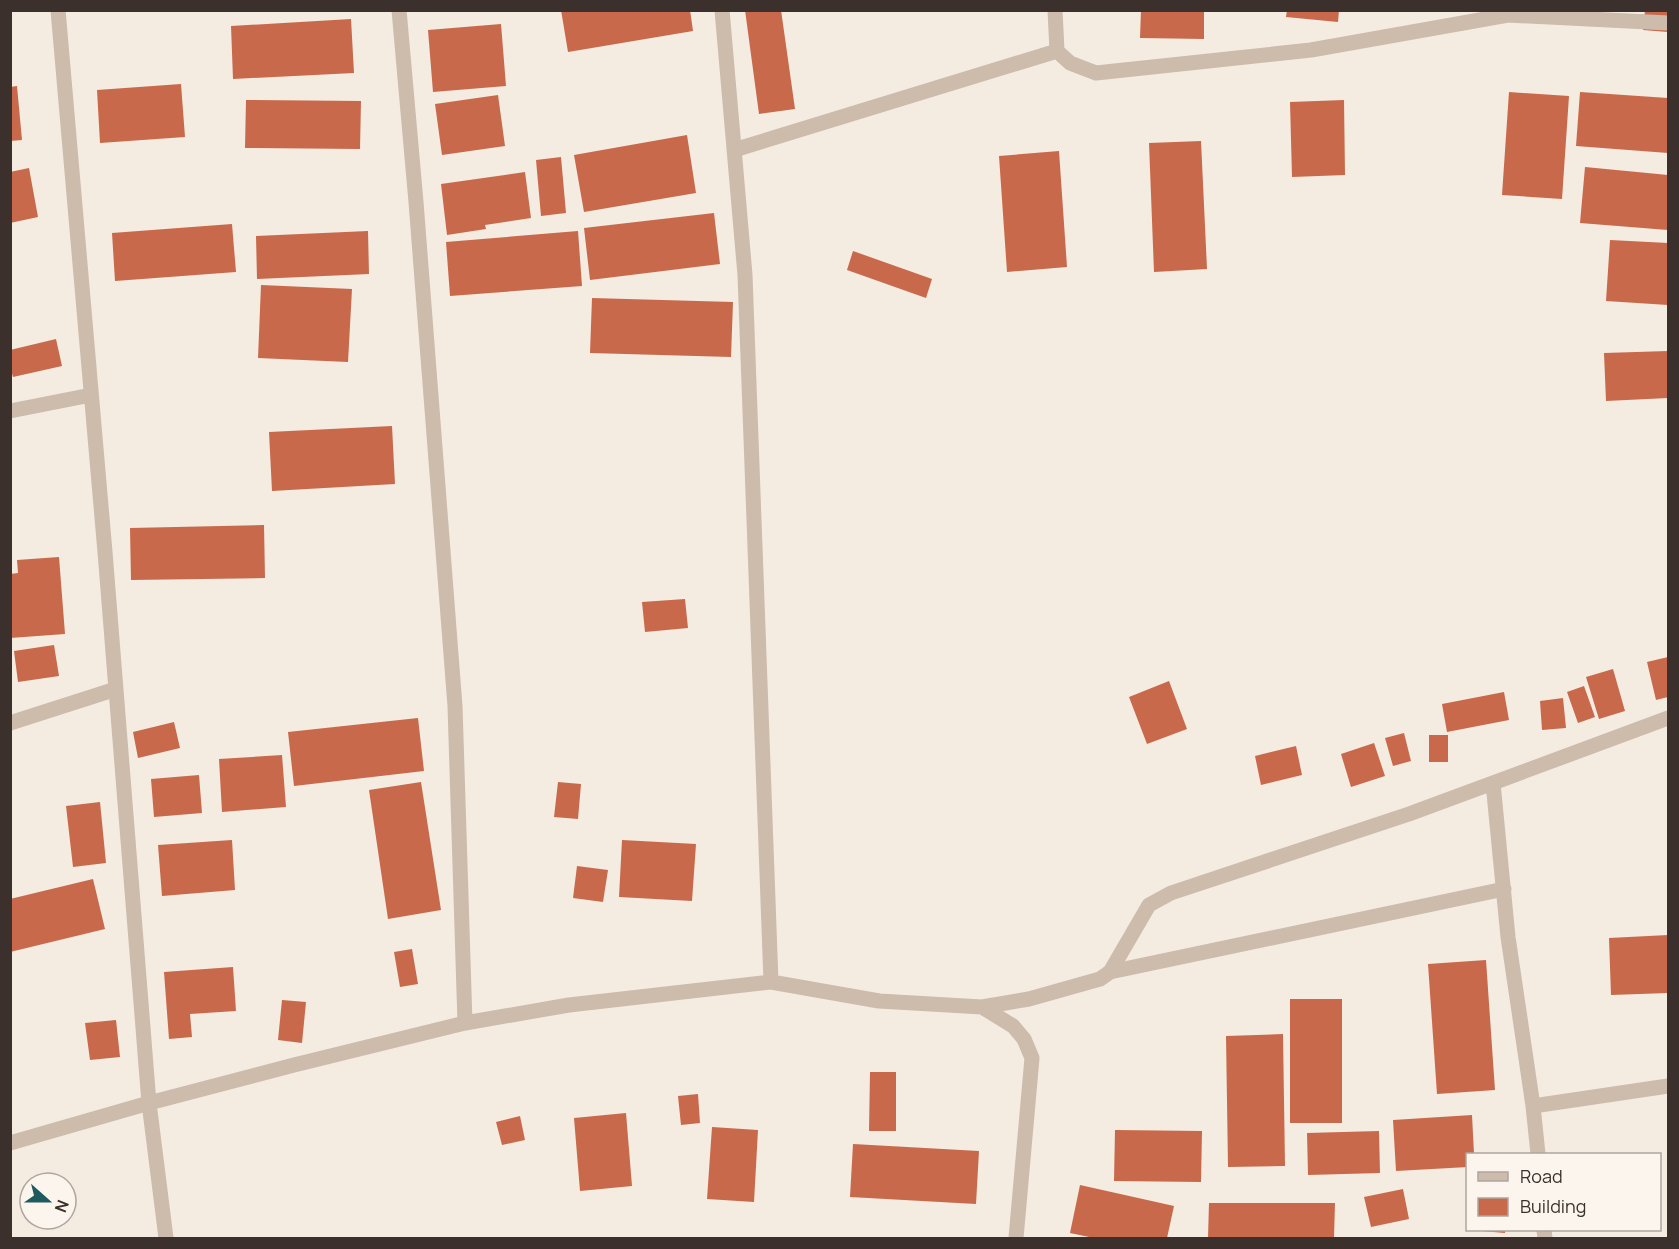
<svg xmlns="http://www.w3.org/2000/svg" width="1679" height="1249" font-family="Manrope,sans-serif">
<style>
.building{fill:#c8694b}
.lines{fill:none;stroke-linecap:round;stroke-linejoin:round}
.minor{stroke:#cdbbac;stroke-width:15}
</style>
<rect width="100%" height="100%" fill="#f4ebe1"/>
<path class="building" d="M561 10H690L693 31 568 52Z
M745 10H781L795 109 759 114Z
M1141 10H1204V39L1140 38Z
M1287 10H1339L1338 22 1286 17Z
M1645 10H1668V32L1643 30Z
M351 19 354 73 233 79 231 26Z
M501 24 506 86 433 92 428 30Z
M181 84 185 137 100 143 97 90Z
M17 86 22 140 10 141V87Z
M1509 92 1569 96 1562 199 1502 195Z
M1580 92 1668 98V153L1576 146Z
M498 95 505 146 442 155 435 104Z
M246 100 361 101 360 149 245 148Z
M1344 100 1345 175 1292 177 1290 102Z
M687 135 696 193 584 212 574 155Z
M1201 141 1207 269 1154 272 1149 143Z
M1059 151 1067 267 1007 272 999 156Z
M561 157 566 213 541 216 536 160Z
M1585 167 1668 175V230L1580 223Z
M29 168 38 217 10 223V172Z
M525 172 531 218 485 225 486 229 447 235 441 184Z
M714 213 720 264 590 280 584 228Z
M232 224 236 272 115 281 112 233Z
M368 231 369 274 257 279 256 236Z
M578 231 582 286 450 296 446 242Z
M1610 240 1668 243V305L1606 301Z
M853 251 932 279 926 298 847 270Z
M261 285 352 289 348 362 258 358Z
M592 298 733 302 731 357 590 353Z
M56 339 62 366 13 377 10 367V350Z
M1668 351V398L1606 401 1604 353Z
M392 426 395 484 272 491 269 432Z
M264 525 265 578 131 580 130 528Z
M59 557 65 634 10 638V574L18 573 17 560Z
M685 599 688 628 645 632 642 602Z
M54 645 59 676 18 682 14 651Z
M1668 657V697L1656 700 1647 662Z
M1613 669 1625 711 1599 719 1586 677Z
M1169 681 1187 729 1147 744 1129 697Z
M1584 686 1595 717 1578 723 1567 692Z
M1504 692 1509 720 1447 732 1442 704Z
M1563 698 1566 728 1542 730 1540 701Z
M418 718 424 771 294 786 288 732Z
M174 722 180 748 138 758 133 732Z
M1404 733 1411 761 1393 766 1385 738Z
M1429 735H1448V762H1429Z
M1374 743 1385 776 1351 787 1341 754Z
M1296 746 1302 775 1261 785 1255 756Z
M282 755 286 807 222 812 219 759Z
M199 775 202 813 154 817 151 779Z
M421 782 441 910 388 919 369 790Z
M558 782 581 784 578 819 554 817Z
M100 802 106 863 73 867 66 806Z
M232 840 235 890 162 896 158 845Z
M622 840 696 844 692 901 619 897Z
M577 866 608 870 603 902 573 898Z
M93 879 105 929 10 952V899Z
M1668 935V993L1611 995 1609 938Z
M412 949 418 984 400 987 394 952Z
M1486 960 1495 1090 1437 1094 1428 964Z
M233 967 236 1011 190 1014 192 1037 169 1039 164 972Z
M1290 999H1342V1123H1290Z
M282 1000 306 1002 302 1043 278 1040Z
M116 1020 120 1057 90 1060 85 1023Z
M1283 1034 1285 1166 1228 1167 1226 1036Z
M870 1072H896V1131H869Z
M698 1094 700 1123 681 1125 678 1096Z
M626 1113 632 1186 580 1191 574 1118Z
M1472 1115 1474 1154H1468V1167L1396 1171 1393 1120Z
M520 1116 525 1140 502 1145 496 1122Z
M712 1127 758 1130 754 1202 707 1199Z
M1115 1130 1202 1131 1201 1182 1114 1181Z
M1379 1131 1380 1173 1308 1175 1307 1133Z
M853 1144 979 1151 976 1204 850 1197Z
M1080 1185 1174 1206 1167 1238H1094L1070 1233Z
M1403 1189 1409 1219 1371 1227 1364 1197Z
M1209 1203H1335L1334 1238H1208Z
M1482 1230H1505V1233L1482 1231Z"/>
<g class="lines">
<path class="minor" d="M58 10 105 552 149 1103 166 1238
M399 10 416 202 455 706 465 1023
M722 10 745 275 771 982
M1055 10 1057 51 1070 63 1096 73 1311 50 1508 15 1668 23
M734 150 1057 51
M10 411 91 395
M10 723 116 689
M1493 783 1508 937 1533 1106 1538 1154
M1110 972 1504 889
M982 1007 1013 1026 1024 1039 1032 1058 1016 1238
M1533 1106 1668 1086
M10 1143 149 1103 294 1065 465 1023 569 1005 771 982 879 1001 982 1007 1029 999 1100 979 1110 972 1149 905 1171 893 1409 814 1668 718
M1544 1230 1545 1238"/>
</g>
<rect width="1679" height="1249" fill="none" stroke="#3b302b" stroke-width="24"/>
<rect x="1466" y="1153" width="195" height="78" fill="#fbf5ee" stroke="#aea6a0" stroke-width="1.5"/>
<rect x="1478" y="1172" width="30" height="9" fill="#cdbbac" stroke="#aea6a0" stroke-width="1.5"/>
<text x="1520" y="1183" font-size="18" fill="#3b302b">Road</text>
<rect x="1478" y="1198" width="30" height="18" fill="#c8694b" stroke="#aea6a0" stroke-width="1.5"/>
<text x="1520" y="1213" font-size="18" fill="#3b302b">Building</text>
<g transform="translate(48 1201) rotate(111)"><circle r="28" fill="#fbf5ee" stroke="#aea6a0" stroke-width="1.5"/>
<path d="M0-4.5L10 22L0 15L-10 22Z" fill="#1f5a5e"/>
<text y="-9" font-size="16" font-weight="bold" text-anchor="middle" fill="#3b302b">N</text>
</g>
</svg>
